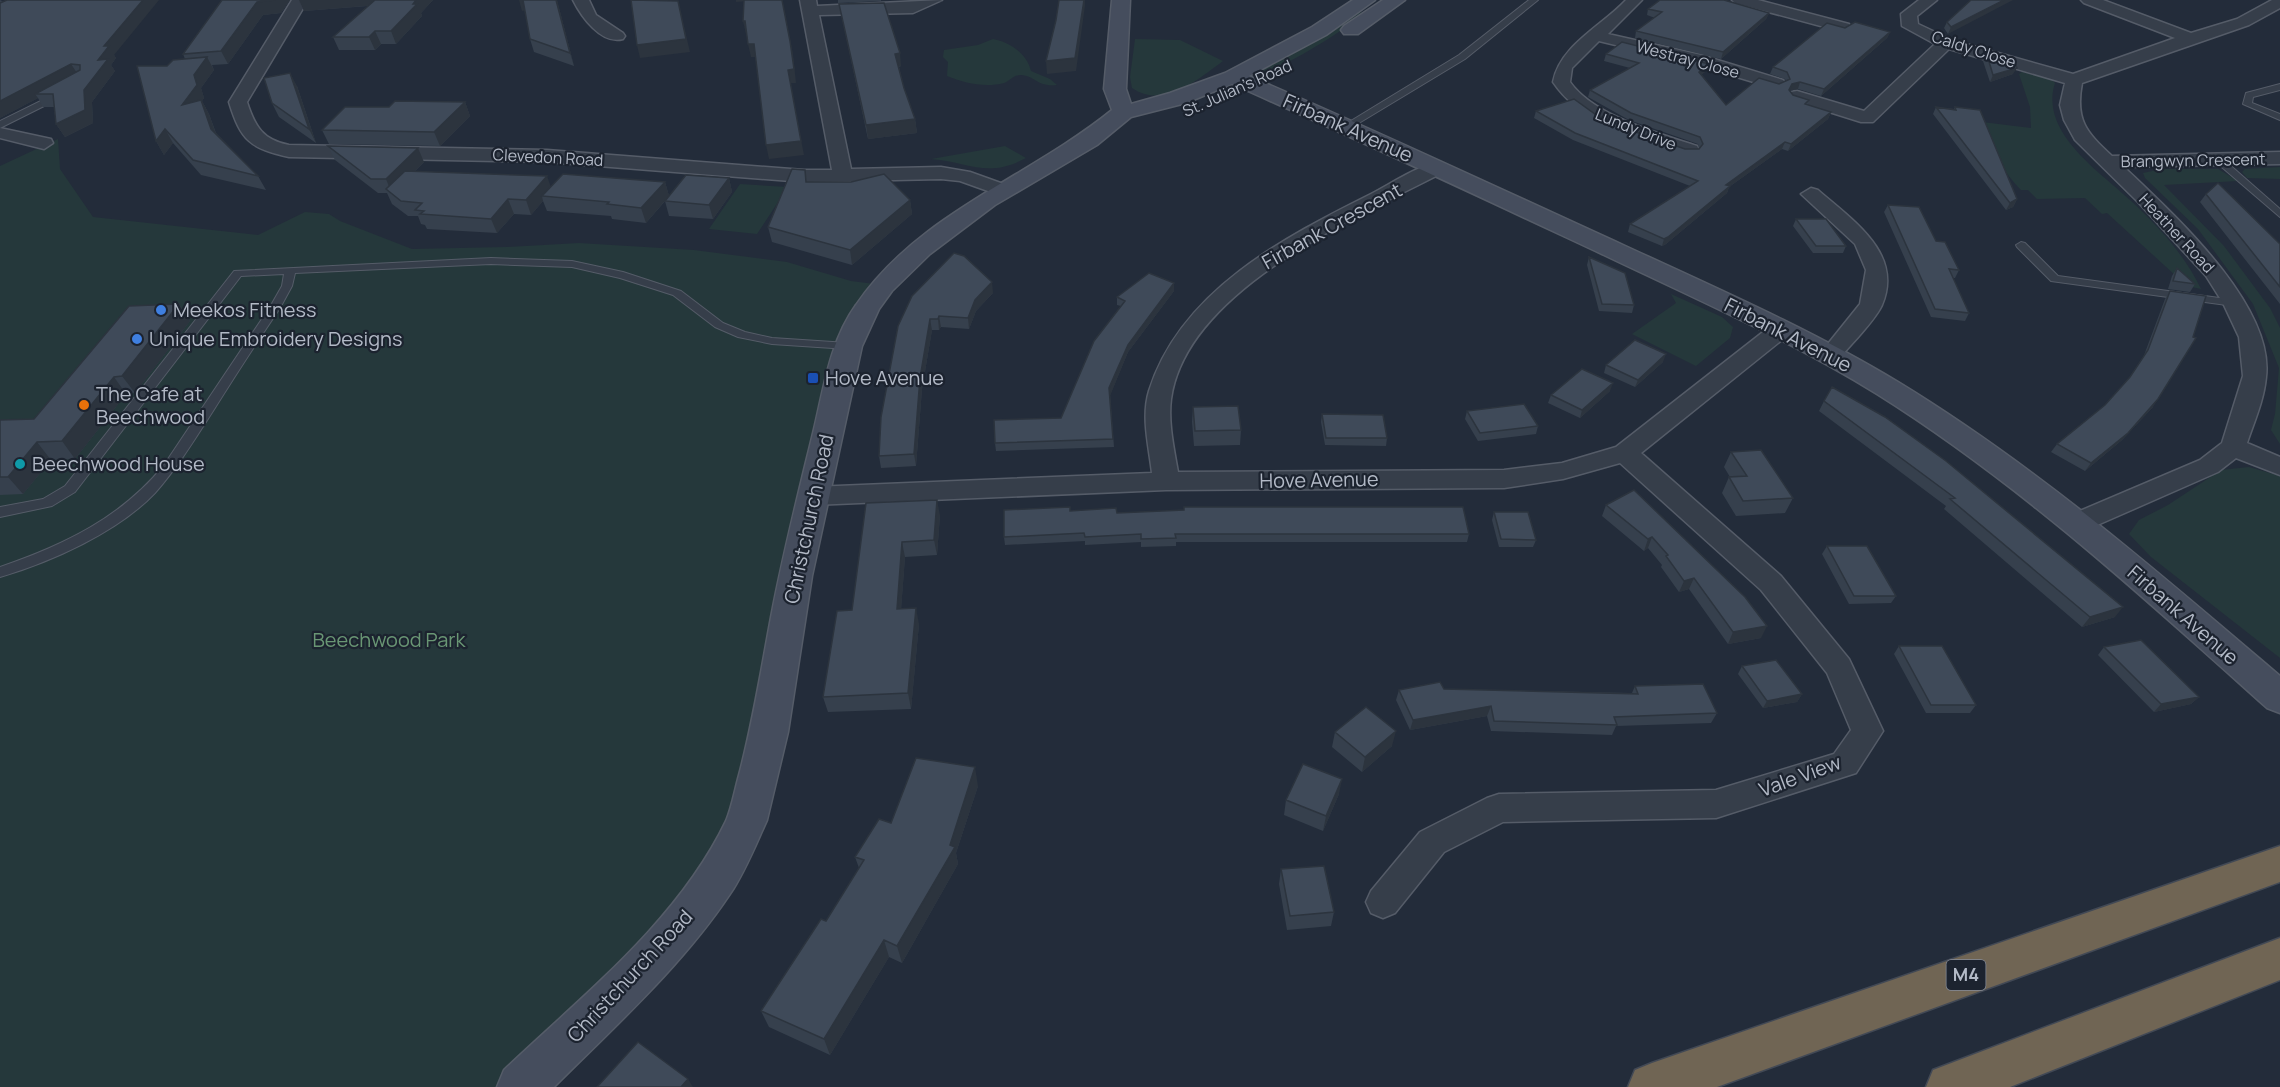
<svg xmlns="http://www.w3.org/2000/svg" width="2280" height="1087" font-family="Manrope,sans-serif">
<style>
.green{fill:#25383b}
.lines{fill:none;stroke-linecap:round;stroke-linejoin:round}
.lane-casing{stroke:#555c68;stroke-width:2}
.street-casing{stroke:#555c68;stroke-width:3}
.secondary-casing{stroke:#555c68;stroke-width:3}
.highway-casing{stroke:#424955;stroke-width:3}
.lane{fill:#363e4a;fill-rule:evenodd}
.street{fill:#363e4a;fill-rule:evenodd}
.secondary{fill:#454d5d;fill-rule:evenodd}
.highway{fill:#706554;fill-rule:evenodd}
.wall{fill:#36404d}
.shaded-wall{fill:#2c343e}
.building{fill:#3f4a59;stroke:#2c343e;stroke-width:1.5}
.shop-dot{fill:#3f7fe0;stroke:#1c232f;stroke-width:2}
.transit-dot{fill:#1a4fb4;stroke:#1c232f;stroke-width:2}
.food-dot{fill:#e8710a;stroke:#1c232f;stroke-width:2}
.culture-dot{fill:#0f9aa8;stroke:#1c232f;stroke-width:2}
.labels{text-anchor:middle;stroke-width:4.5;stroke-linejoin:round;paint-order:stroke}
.far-street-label{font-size:16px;fill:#b2b9c6;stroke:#1c232f}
.shield{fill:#1c232f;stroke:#858c99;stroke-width:1.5}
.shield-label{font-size:18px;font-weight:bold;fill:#b2b9c6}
.street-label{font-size:20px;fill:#b2b9c6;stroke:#1c232f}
.poi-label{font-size:20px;fill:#b2b9c6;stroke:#1c232f;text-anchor:start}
.park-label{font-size:20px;fill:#699674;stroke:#1c232f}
</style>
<rect width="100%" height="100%" fill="#232c3a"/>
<path class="green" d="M1358 12 1365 13C1346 29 1275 75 1253 74Z
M993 39C1010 42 1027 54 1031 71L1050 79 1057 85C1036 87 1036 76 1021 75 1013 75 1010 81 1004 83 985 88 964 83 947 76L948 62 943 57 944 50 978 45Z
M1135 39 1180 40 1223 61C1198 79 1164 110 1132 88L1130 77Z
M2026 69 2049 77 2055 83C2039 132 2099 171 2130 200 2157 225 2185 255 2201 289L2187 286 2107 213 2102 214 2085 198 2037 199 2028 190H2021C2000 168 1992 150 1982 122L2031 128 2030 107 2019 74Z
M58 139 60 169 93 217 258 235 305 212 329 214 340 221 412 249 506 247 579 243 694 250 787 262 851 281 883 285 866 309 747 820 521 1087H0V166Z
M1005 146 1026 158C987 179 970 162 931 159Z
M2280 167V179L2247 178 2242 172 2245 169Z
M2161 169H2218L2238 181 2164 185 2224 246 2270 308 2280 328V444L2271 430 2275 414 2279 368 2253 304 2198 229 2145 178 2143 173Z
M740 184 788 187 757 234 709 229Z
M1671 294 1722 317 1733 327 1730 338 1696 366 1632 334 1676 303Z
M2249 467 2280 476V658L2151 557 2129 534 2139 520 2168 505 2221 470Z"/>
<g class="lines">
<defs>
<path id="lane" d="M1529 0H1538L1465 59 1349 129 1341 127 1459 55Z
M2280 84V90L2253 97 2252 103 2280 114V120L2243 104 2246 93Z
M57 93 60 94V98L0 128V121Z
M2217 159H2223L2280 209V217L2217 163Z
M2021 242 2025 243 2058 276 2234 300 2239 303 2234 306 2051 281 2017 247 2016 245Z
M491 258 572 261 623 272 681 291 723 323 745 332 772 338 848 343 854 346 848 349 772 344 738 337 715 327 673 295 620 278 572 267 491 264 295 273 292 286 280 308C257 342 235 376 213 411 195 439 177 468 155 493 118 532 51 562 0 577V567C64 545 121 518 164 465L270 307 282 286 284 274 241 276 75 492 52 506 0 517V507L43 499 65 486 234 271Z"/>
<path id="street" d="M292 0H308L247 102C255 127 263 140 289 145L547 150 804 170H832L800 0H816L817 6 942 0 913 13 819 15 851 169 941 167 970 172 1009 186 1012 190 1002 196 960 181 941 179 804 182 547 162 289 157C250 148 241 141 229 102Z
M573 0H589L596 15 623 33 625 36 623 39C601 45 581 16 573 0Z
M1626 0H1642L1608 34 1701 55 1783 80 1786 84 1777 89 1690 63 1599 41 1572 68 1570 82C1594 116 1658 133 1697 146L1699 150 1697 154H1683C1637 138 1581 124 1553 82 1560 45 1602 26 1626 0Z
M1732 0H1758L1849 24 1851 27 1843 32 1735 3Z
M1919 0H1937L1917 16 1918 24 1952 40 2073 74 2175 38 2084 3 2081 0H2103L2191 33 2237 19 2272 0H2280V8L2249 25 2082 83C2075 120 2086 132 2112 156L2280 152V164L2124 167C2172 213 2275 305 2266 377 2264 400 2254 422 2247 443L2280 457V475L2236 458 2218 472 2086 530 2077 532 2068 530 2064 523 2068 516 2200 460 2222 443 2243 376 2239 337 2223 303 2206 276 2138 202 2075 140 2064 120 2060 105 2065 83 1949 49 1873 122H1861L1791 100 1788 96 1791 92 1797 91 1864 111 1935 44 1902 26 1901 14Z
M0 128 51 139 53 143 44 149 0 138Z
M1437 162 1444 164 1446 168 1444 172C1357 217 1186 290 1171 399 1168 423 1174 449 1178 472L1504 470 1562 463 1616 447 1772 325H1788L1791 330 1788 335 1641 453 1781 576 1849 659 1883 731 1856 773 1716 818 1503 822 1444 852 1395 913 1383 918 1371 913 1366 902 1371 891 1420 832 1487 798 1499 794 1716 790 1834 754 1851 730 1827 673 1761 590 1620 463 1563 479 1504 488 1166 490 813 505 804 502 800 496 804 490 813 487 1152 473C1149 447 1141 417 1149 391 1180 291 1285 237 1371 194 1392 183 1414 168 1437 162Z
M1811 188 1818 190C1852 220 1904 253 1882 305 1874 322 1850 345 1838 360H1822L1819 355 1860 304 1866 270 1855 244 1801 194Z"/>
<path id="secondary" d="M1112 0H1130L1126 89 1131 104 1170 93 1225 73 1312 27 1353 0H1375L1326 35 1249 76C1375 130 1498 188 1623 245 1716 288 1810 329 1898 382 2036 466 2158 572 2280 676V713L2267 708C2143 597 2019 483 1877 394 1790 340 1696 299 1604 255 1480 197 1357 139 1232 84L1186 103 1131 117 1097 145 995 205 930 254 892 291 879 309 862 346 812 576 788 732 767 820C756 844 745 872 730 894 682 966 615 1026 554 1087H497L504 1070C583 995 678 921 726 821 732 807 735 789 739 775 752 726 760 677 769 628 781 561 798 495 814 429 824 387 830 341 856 305 919 213 1028 178 1112 110L1104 89Z
M1383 0H1405L1358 34H1344L1341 30 1344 26Z"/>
<path id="highway" d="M2280 846V882L1717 1087H1628L1635 1070 1652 1063Z
M2280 938V980L2010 1087H1926L1933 1070Z"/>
</defs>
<use href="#lane" class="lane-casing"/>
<use href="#street" class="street-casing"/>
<use href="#secondary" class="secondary-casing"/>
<use href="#highway" class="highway-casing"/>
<use href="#lane" class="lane"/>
<use href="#street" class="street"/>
<use href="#secondary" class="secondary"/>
<use href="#highway" class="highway"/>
</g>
<path class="wall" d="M0 0 114 55 116 58 111 65 115 71 92 102 93 123 65 137 56 124 54 107H43L38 98 0 118Z
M222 0H290L281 13 263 15 228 64 212 65 214 70 201 88 204 98 202 101 209 114 216 133 258 176 266 190 201 175 173 143 164 155 156 141 167 66 185 59 183 54Z
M299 0H433L421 13 422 16 396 44H381L375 50H339L333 37 368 6 304 11Z
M557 0 574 66 534 52 530 39 525 10 522 11Z
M838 0H881V1L838 3Z
M1971 0 1948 34 1944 28 1947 22Z
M839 4 901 66 899 67 904 88 915 119 917 133 868 139Z
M1648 9 1769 13 1766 19 1721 59 1635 38 1636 31 1655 18 1647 15Z
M1845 28 1890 32 1887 38 1821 96 1798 89 1789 91 1793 95 1809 100 1808 105 1831 112 1828 119 1788 151 1782 149 1729 187 1727 193 1666 244 1662 246 1628 232 1630 224 1690 186 1573 140 1534 118 1536 111 1595 114 1630 130 1685 149H1699L1698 144 1629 120 1588 97 1590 90 1630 68 1604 61 1606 54 1707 70 1701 75 1726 105 1786 81 1785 79 1770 74 1773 67Z
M1987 55 2013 74 1990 82 1983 61Z
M297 86 316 143 279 117 272 103Z
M465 102 470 116 440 146 329 144 322 130 389 107Z
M1936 107 1954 109 1955 107 2017 199 2013 207 2006 210 1933 114Z
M328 146 424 162 415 171 551 187 665 182 669 196 729 178 732 192 713 219 669 216 665 201 666 200 646 223 612 219 611 216 547 211 543 201 531 215 514 214 497 233 427 229 425 225 421 224 418 216H408L392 204 387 193H378L335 160Z
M807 182 910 200 912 214 852 265 772 242 768 227Z
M2206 194 2280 244V304L2200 202Z
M1888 205 1936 241 1959 270 1955 278H1953L1969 313 1965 321 1931 317 1884 212Z
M1796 219 1846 246 1843 253H1813L1793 226Z
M1589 257 1634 305 1632 313 1599 311 1587 265Z
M2177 268 2195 284 2190 292 2168 289 2172 276Z
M1174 291 1128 352 1110 395 1114 447 996 451 995 443 1061 418 1121 306 1117 305V297Z
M2170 291 2153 407 2122 440 2085 471 2051 452 2057 444 2105 405 2129 378 2143 358 2165 299Z
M993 293 976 311 969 329 941 327 939 330H932L922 389 916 466 881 468 879 456 898 326Z
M179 304 190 321 135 393 126 394 75 459 51 460 23 494 0 495V420L34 419Z
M1663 362 1635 387 1604 373 1606 365Z
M1610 391 1580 418 1548 403 1551 395Z
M1824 401 2115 617 2082 627 1944 509 1946 506 1819 411Z
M1193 407 1241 430 1240 445 1194 446 1192 422Z
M1467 411 1538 426 1536 434 1478 441 1465 419Z
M1322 414 1387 438 1386 446 1325 445 1321 422Z
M1731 452 1793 498 1785 513 1736 516 1722 493 1729 477H1730L1724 467Z
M1634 490 1761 638 1728 644 1689 589 1679 592 1661 567 1662 565 1648 548 1644 551 1602 516 1606 505Z
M866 503 940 515 937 555 905 557 901 609 919 624 911 709 828 712 823 697 852 610Z
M1070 511 1117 513 1469 534 1467 542H1176V546L1141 547V542L1085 545V541L1005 545 1004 537Z
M1494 512 1536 540 1533 547H1499L1492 520Z
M1827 546 1896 596 1891 603 1849 604 1822 554Z
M1899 646 1976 705 1970 713H1926L1894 654Z
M2104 647 2199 697 2191 704 2154 712 2098 655Z
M1742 666 1802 694 1797 702 1763 708 1738 674Z
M1635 686 1717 713 1711 723 1616 726 1612 735 1491 731 1487 716 1410 730 1396 700 1399 690 1444 689 1632 693Z
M1335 732 1392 746 1362 772 1332 747Z
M978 786 956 853 958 864 902 963 889 957 830 1055 769 1027 761 1011 826 921 859 868 855 857 891 823Z
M1339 794 1323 831 1284 815 1286 800Z
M1281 869 1334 912 1331 926 1287 930 1279 884Z"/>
<path class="shaded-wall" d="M143 0H159L114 55 116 58 111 65 115 71 92 102 93 123 65 137 56 124 84 90 104 46Z
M275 0H290L281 13 263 15 228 64 221 51 257 2Z
M299 0H388L390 4 304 11Z
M416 0H433L421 13 422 16 396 44 391 31Z
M519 0H523L527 10 522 11Z
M556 0H557L574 66 570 53Z
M736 0H747V1L736 2Z
M782 0 793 54 796 83H790L804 155 769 159 766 145Z
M1084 0H1085V5L1076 71 1047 74 1046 61Z
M2004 0H2013L1948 34 1951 27Z
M678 1 690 52 640 58 637 45Z
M1769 13 1766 19 1721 59 1723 52Z
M743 21H745L748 34H746Z
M375 31 381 44 375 50 369 37Z
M1890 32 1887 38 1821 96 1824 89Z
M748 44H754L757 57H751Z
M900 53 901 66 897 67 895 54Z
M207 57 214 70 201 88 204 98 202 101 209 114 219 143 182 105 194 75Z
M71 64 79 76 35 94 38 98 0 118V101Z
M1709 64 1707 70 1697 79 1699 72Z
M2017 68 2013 74 1990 82 1993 75Z
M290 73 297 86 316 143 309 129Z
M1800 82 1798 89 1789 91 1792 84Z
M465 102 470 116 440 146 434 132Z
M1831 112 1828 119 1788 151 1791 144Z
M915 119 917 133 868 139 866 125Z
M165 129 173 143 164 155 156 141Z
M1785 142 1782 149 1729 187 1727 193 1666 244 1662 246 1664 239 1726 185Z
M418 148 424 162 392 194 386 179Z
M547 176 552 190 542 196 543 201 531 215 526 200Z
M729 178 732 192 713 219 709 205Z
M665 182 669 196 646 223 641 208Z
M508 199 514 214 497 233 491 219Z
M2017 199 2013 207 2006 210 2010 203Z
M910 200 912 214 852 265 850 250Z
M992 282 993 293 976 311 969 329 968 318 975 300Z
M1174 283V291L1128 352 1110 396 1109 388 1128 345Z
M179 304 190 321 135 393 122 376Z
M939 316 941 327 939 330 938 319Z
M930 319 932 330 922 389 916 466 914 454 920 378Z
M1666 354 1663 362 1635 387 1638 380Z
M114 377 126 394 75 459 62 441Z
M1613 383 1610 391 1580 418 1582 410Z
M2158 399 2153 407 2122 440 2085 471 2091 463Z
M37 442 51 460 23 494 8 477Z
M937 500 940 515 937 555 934 540Z
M1652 537 1648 548 1644 551 1648 539Z
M902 542 905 557 900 624 897 609Z
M1694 578 1689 589 1679 592 1684 581Z
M2123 607 2115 617 2082 627 2090 617Z
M916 608 919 624 911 709 908 693Z
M1767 626 1761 638 1728 644 1733 632Z
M1802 694 1797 702 1763 708 1767 701Z
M2199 697 2191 704 2154 712 2161 704Z
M1491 706 1487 716 1410 730 1413 720Z
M1396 731 1392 746 1362 772 1365 757Z
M975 767 978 786 956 853 958 864 902 963 897 946 950 845Z
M1342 779 1339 794 1323 831 1326 816Z
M884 940 889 957 830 1055 824 1039Z
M688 1079 693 1087H681Z"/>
<path class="building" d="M7 0H143L104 46H109L98 60 108 59 84 90 85 110 56 124 53 94H35L80 70V65L71 64 0 101V3Z
M222 0H275L257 2 221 51 183 54Z
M375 0H416L413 4H417L391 31H375L369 37H333Z
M523 0H556L570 53 530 39Z
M631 0 678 1 686 39 637 45Z
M744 0H782L790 41 794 69 788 70 801 141 766 145 754 44H748L745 21H743Z
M1059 0H1084L1075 58 1046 61 1056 20Z
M1660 0H1724L1769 13 1723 52 1636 31 1662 12 1648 9Z
M1971 0H2004L1951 27 1947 22Z
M884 3 900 53 895 54 904 88 915 119 866 125 839 4Z
M1855 22 1890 32 1824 89 1800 82 1792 84 1789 90 1793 95 1809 100 1805 104 1831 112 1791 144 1785 142 1726 185 1730 186 1668 237 1664 239 1630 224 1698 181 1575 133 1536 111 1574 99 1595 114 1630 130 1685 149H1699L1703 144 1700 137 1631 113 1590 90 1639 63 1606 54 1622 42 1709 64 1699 72 1726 105 1759 78 1779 84 1790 79 1787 72 1773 67 1827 23 1845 28Z
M1987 55 2015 63 2017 68 1993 75Z
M207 57 194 75 197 85 182 105 201 100 211 129 258 176 193 160 165 129 156 141 137 66H167L173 60Z
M290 73 309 129 272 103 264 78Z
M395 101 465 102 434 132 322 130 345 107H389Z
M1936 107 1956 110 1955 107 1980 110 2017 199 2010 203Z
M328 146 418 148 386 179H371Z
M792 169 805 170 806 182H851L884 174 910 200 850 250 768 227Z
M405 171 547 176 526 200 508 199 491 219 420 214 424 211 415 210 422 203 401 201 386 189Z
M563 174 665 182 641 208 607 204 609 202 542 196Z
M686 175 729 178 709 205 665 201Z
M2218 183 2280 244V287L2206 194Z
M1888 205 1919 207 1936 241 1945 242 1959 270 1949 269 1969 313 1935 309Z
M1796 219H1826L1846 246H1816Z
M954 253 964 256 992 282 975 300 968 318 939 316 938 319H930L920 378 914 454 879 456 881 417 898 326 912 296Z
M1589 257 1625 273 1634 305 1602 304Z
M2177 268 2195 284 2173 281Z
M1149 273 1174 283 1128 345 1109 388 1113 439 995 443 994 420 1061 418 1094 341 1125 301 1117 297Z
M2170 291 2206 296 2193 337 2196 338 2158 399 2128 433 2091 463 2057 444 2105 405 2130 377 2148 350Z
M179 304 122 376 114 377 62 441 37 442 8 477H0V420L34 419 129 306Z
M1635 340 1666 354 1638 380 1606 365Z
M1582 369 1613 383 1582 410 1551 395Z
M1832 387 1885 417 1946 461 2123 607 2090 617 1950 499 1955 498 1824 401Z
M1524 404 1538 426 1480 433 1467 411Z
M1238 406 1241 430 1195 431 1193 407Z
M1322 414 1383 415 1387 438H1326Z
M1761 450 1793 498 1743 501 1729 477 1747 476 1731 452Z
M1634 490 1745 597 1767 626 1733 632 1694 578 1684 581 1666 556 1668 555 1652 537 1648 539 1606 505Z
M937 500 934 540 902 542 897 609 916 608 908 693 823 697 837 611 852 610 866 503Z
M1070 507V511L1116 508 1117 513 1184 510V507H1463L1469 534H1175L1176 538 1141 539V534L1085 537 1084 533 1004 537V510Z
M1494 512H1528L1536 540 1501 539Z
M1827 546H1867L1896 596H1854Z
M2141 640 2199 697 2161 704 2104 647Z
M1899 646H1942L1976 705H1931Z
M1776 660 1802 694 1767 701 1742 666Z
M1440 682 1444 689 1638 694 1635 686 1703 684 1717 713 1614 717 1617 725 1494 721 1491 706 1413 720 1399 690Z
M1366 707 1396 731 1365 757 1335 732Z
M916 758 975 767 950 845 955 847 897 946 884 940 824 1039 761 1011 821 919 826 921 864 860 855 857 879 819 891 823Z
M1303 764 1342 779 1326 816 1286 800Z
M1324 866 1334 912 1290 916 1281 869Z
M638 1042 688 1079 681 1087H597Z"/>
<g class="shop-dot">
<circle cx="161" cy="310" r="6"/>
<circle cx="137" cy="339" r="6"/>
</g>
<rect class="transit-dot" x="807" y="372" width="12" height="12" rx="3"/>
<circle class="food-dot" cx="84" cy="405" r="6"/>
<circle class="culture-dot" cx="20" cy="464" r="6"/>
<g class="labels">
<g class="far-street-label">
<text transform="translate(1974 49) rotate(18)" y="6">Caldy Close</text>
<text transform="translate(1688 59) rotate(15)" y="6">Westray Close</text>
<text transform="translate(1237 88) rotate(-24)" y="6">St. Julian's Road</text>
<text transform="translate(1636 129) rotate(22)" y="6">Lundy Drive</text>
<text transform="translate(548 157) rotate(3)" y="6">Clevedon Road</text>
<text transform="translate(2193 160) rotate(-1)" y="6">Brangwyn Crescent</text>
<text transform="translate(2177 233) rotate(47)" y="6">Heather Road</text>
</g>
<rect class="shield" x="1946.5" y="960" width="39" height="30" rx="4.5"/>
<g class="shield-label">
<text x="1966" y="981">M4</text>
</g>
<g class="street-label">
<text transform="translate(1348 128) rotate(24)" y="7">Firbank Avenue</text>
<text transform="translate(1332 226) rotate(-29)" y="7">Firbank Crescent</text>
<text transform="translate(1788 335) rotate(27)" y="7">Firbank Avenue</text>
<text transform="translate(1319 480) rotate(-1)" y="7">Hove Avenue</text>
<text transform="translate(809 519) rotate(-78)" y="7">Christchurch Road</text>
<text transform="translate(2183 615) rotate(41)" y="7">Firbank Avenue</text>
<text transform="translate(1800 776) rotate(-20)" y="7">Vale View</text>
<text transform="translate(630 976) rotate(-47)" y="7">Christchurch Road</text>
</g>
<g class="poi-label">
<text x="173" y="317">Meekos Fitness</text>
<text x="149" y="346">Unique Embroidery Designs</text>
<text x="825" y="385">Hove Avenue</text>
<text x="96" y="401">The Cafe at<tspan x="96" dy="23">Beechwood</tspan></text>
<text x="32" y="471">Beechwood House</text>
</g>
<g class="park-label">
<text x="389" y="647">Beechwood Park</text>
</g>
</g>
</svg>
